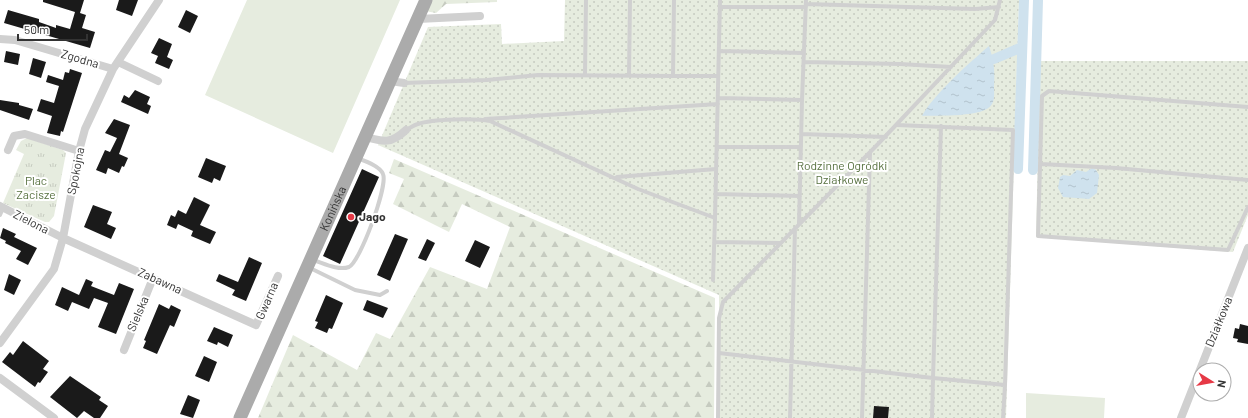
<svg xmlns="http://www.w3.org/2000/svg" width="1248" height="418" font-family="Barlow,sans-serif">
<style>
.grass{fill:#e6ecdf}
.forest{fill:url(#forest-firs)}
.park{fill:url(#park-tufts)}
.garden{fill:url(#garden-dots)}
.water{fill:url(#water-ripples)}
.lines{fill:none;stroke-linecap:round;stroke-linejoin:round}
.canal{stroke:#cfe2ee;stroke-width:10}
.building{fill:#1a1a1a}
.lane{stroke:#d0d0d0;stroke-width:4}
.street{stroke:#d0d0d0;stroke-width:8}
.primary{stroke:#ababab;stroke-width:13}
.poi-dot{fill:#e63946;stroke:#fff;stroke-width:1.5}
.labels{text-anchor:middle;stroke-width:4;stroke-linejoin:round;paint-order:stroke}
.street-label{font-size:12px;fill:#333;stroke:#fff}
.park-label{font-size:12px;fill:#56703f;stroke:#fff}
.poi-label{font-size:12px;font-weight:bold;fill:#333;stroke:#fff;text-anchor:start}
</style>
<defs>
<pattern id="forest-firs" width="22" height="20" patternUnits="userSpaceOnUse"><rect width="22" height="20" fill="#e6ecdf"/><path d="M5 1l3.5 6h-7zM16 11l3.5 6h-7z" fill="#c6cbc0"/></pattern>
<pattern id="park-tufts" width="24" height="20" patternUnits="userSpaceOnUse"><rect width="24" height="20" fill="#e6ecdf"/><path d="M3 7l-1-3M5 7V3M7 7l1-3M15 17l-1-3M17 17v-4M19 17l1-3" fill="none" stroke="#c6cbc0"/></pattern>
<pattern id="garden-dots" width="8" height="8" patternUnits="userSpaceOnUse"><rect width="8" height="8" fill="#e6ecdf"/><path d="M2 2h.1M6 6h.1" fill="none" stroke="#c6cbc0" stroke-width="1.8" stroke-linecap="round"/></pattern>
<pattern id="water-ripples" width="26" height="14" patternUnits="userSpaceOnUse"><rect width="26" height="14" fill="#cfe2ee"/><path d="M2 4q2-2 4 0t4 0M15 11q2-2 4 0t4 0" fill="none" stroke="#b2c2cd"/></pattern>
</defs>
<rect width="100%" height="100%" fill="#fff"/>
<path class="grass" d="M247 0H400L333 153 205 95Z
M1026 393 1105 398 1104 418H1026Z"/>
<path class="forest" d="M430 0H497V2L446 4 436 13 425 11Z
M394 159 715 298 714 418H258L293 335 357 370 376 333 390 339 430 267 487 289 510 227 462 204 449 232 393 204 404 179 389 173Z"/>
<path class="park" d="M27 138 63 150 66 153 54 216 49 222H45L3 203 24 154 16 150 21 141Z"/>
<path class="garden" d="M565 0H1019L1006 418H720L719 295 378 145 428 27 501 24 502 44 564 41Z
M1040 61H1248V215L1233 252 1036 237Z"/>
<path class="water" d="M989 46C994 60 995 72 994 86 994 91 995 100 992 104 985 118 937 115 922 116 934 94 969 63 989 46Z
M1092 168 1096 170 1099 175 1097 193 1089 199 1063 197 1058 188 1060 177 1063 175 1070 176 1077 170 1086 172Z"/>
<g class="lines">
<path class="canal" d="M994 59 1022 47
M1018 169 1024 0
M1033 170 1038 0"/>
</g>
<path class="building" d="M43 0H84L80 13 86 15 82 28 95 32 90 48 4 23 8 10 39 19V22L56 28V25L70 29 75 12 43 2Z
M119 0H138L132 16 116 10Z
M186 10 198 16 190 33 178 27Z
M159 38 172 44 167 57 173 60 169 69 155 63 158 56 151 53Z
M6 51 20 54 18 65 4 62Z
M33 58 46 62 41 78 29 74Z
M70 69 82 73 63 132 61 131 60 136 47 133 52 116 37 111 41 99 54 103 59 86 46 82 48 75 63 80 65 72 69 73Z
M135 90 150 97 147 104 151 106 148 114 121 102 124 95 129 98Z
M0 100 19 103V105L33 109 29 120 0 110Z
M114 119 130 125 119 154 128 158 124 167 122 166 119 173 108 168 106 174 96 170 105 150 110 152 117 138 105 133Z
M206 158 226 166 220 181 214 178 212 183 198 177Z
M362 169 379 177 340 264 323 256Z
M194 197 210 205 200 225 216 232 210 244 191 236 193 231 178 224 176 229 167 225 171 215 175 217 178 210 186 214Z
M93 205 112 212 107 224 116 228 111 239 84 227Z
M3 228 16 234 14 237 37 248 28 265 16 259 21 251 5 243 6 241 0 238Z
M395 234 408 239 390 281 377 275Z
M427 239 435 243 426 261 418 258Z
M475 240 490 247 480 268 465 261Z
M249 257 262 263 246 301 232 295 235 290 216 281 219 274 238 282Z
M9 274 21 280 14 295 4 290Z
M86 279 93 282 91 286 114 295 119 283 134 289 116 334 98 327 108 303 94 298 89 309 72 302 68 311 55 305 62 287 79 295Z
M326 295 343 303 332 329 329 328 327 333 315 328 318 322 315 321Z
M367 300 388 308 383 318 363 310Z
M159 304 169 309 171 305 181 310 174 327 170 325 157 354 143 348 146 341 144 340Z
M1240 324 1248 326V344L1237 342 1238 339 1233 338 1235 328 1239 329Z
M214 327 233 335 228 347 218 342 217 345 207 341Z
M23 341 49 361 43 369 48 372 40 383 38 382 35 387 2 362 10 352 13 355Z
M204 356 217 362 209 382 195 376Z
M70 376 101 397 99 400 108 406 100 418H94L84 411 77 418 50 397Z
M188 395 200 400 193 418 180 414Z
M874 406 889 407 888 418H873Z"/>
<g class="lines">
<path class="lane" d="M674 0 673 76H718
M806 4 975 9 999 7
M720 7H806
M720 51 804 53
M804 62 900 64 951 67
M585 74 586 0
M629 75 630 0
M404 83 487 80 538 75 673 76
M718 98 802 100 806 0
M1248 107 1049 91 1042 96 1038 236 1228 250 1248 207
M485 119 718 104
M897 125 1013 130 1005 385 933 378 941 126
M406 130C410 128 414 125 418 124 432 119 476 118 490 121L638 189 715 218 720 0
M801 134 886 137
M717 147H801
M1041 164 1116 168 1248 180
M617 177 716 169
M716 194 800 196
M0 215 3 208
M799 224 802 100
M714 242 780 243
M313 260C323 263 338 271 349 267 360 262 388 186 383 174 380 166 365 161 357 158
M310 268 355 290 380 295 387 291
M713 280 715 218
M719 353 933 378 932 418
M718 418 719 318 723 302 879 143 995 20 1000 0
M790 418 795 228
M862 418 870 153
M1003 418 1005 385"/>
<path class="street" d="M418 19 480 16
M0 39 15 40 113 69
M118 62 158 81
M390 81 404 83
M365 137C384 142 391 144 406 130
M8 150 14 136 25 134 79 151
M0 206 63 238 256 325 278 276
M0 343 54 269 63 238 79 151 85 129 113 69 159 0
M124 350 153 278
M0 378 54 418
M1181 418 1248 248"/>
<path class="primary" id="s1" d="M240 418 426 0"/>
</g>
<circle class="poi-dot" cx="351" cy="217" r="4"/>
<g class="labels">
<g class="street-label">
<text transform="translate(80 59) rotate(16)" y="4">Zgodna</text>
<text transform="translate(76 171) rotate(-79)" y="4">Spokojna</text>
<text dy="4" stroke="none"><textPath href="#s1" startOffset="229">Konińska</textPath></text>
<text transform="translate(31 222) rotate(27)" y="4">Zielona</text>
<text transform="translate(160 281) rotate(24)" y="4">Zabawna</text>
<text transform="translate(267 301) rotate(-67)" y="4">Gwarna</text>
<text transform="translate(138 314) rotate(-67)" y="4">Sielska</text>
<text transform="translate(1219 322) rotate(-68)" y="4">Działkowa</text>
</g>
<g class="park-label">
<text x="842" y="170">Rodzinne Ogródki<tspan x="842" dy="14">Działkowe</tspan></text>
<text x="36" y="185">Plac<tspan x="36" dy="14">Zacisze</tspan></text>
</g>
<g class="poi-label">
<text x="359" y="221">Jago</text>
</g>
</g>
<g transform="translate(1212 382) rotate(101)"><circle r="19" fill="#ffffff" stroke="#adadad"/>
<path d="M0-3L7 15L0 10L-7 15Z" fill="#e63946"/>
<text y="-6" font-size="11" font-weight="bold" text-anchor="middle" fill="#333333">N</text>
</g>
<path d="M18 34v6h69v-6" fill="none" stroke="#333333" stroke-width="2"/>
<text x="24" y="34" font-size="12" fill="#333333" stroke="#ffffff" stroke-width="3" paint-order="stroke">50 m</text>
</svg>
